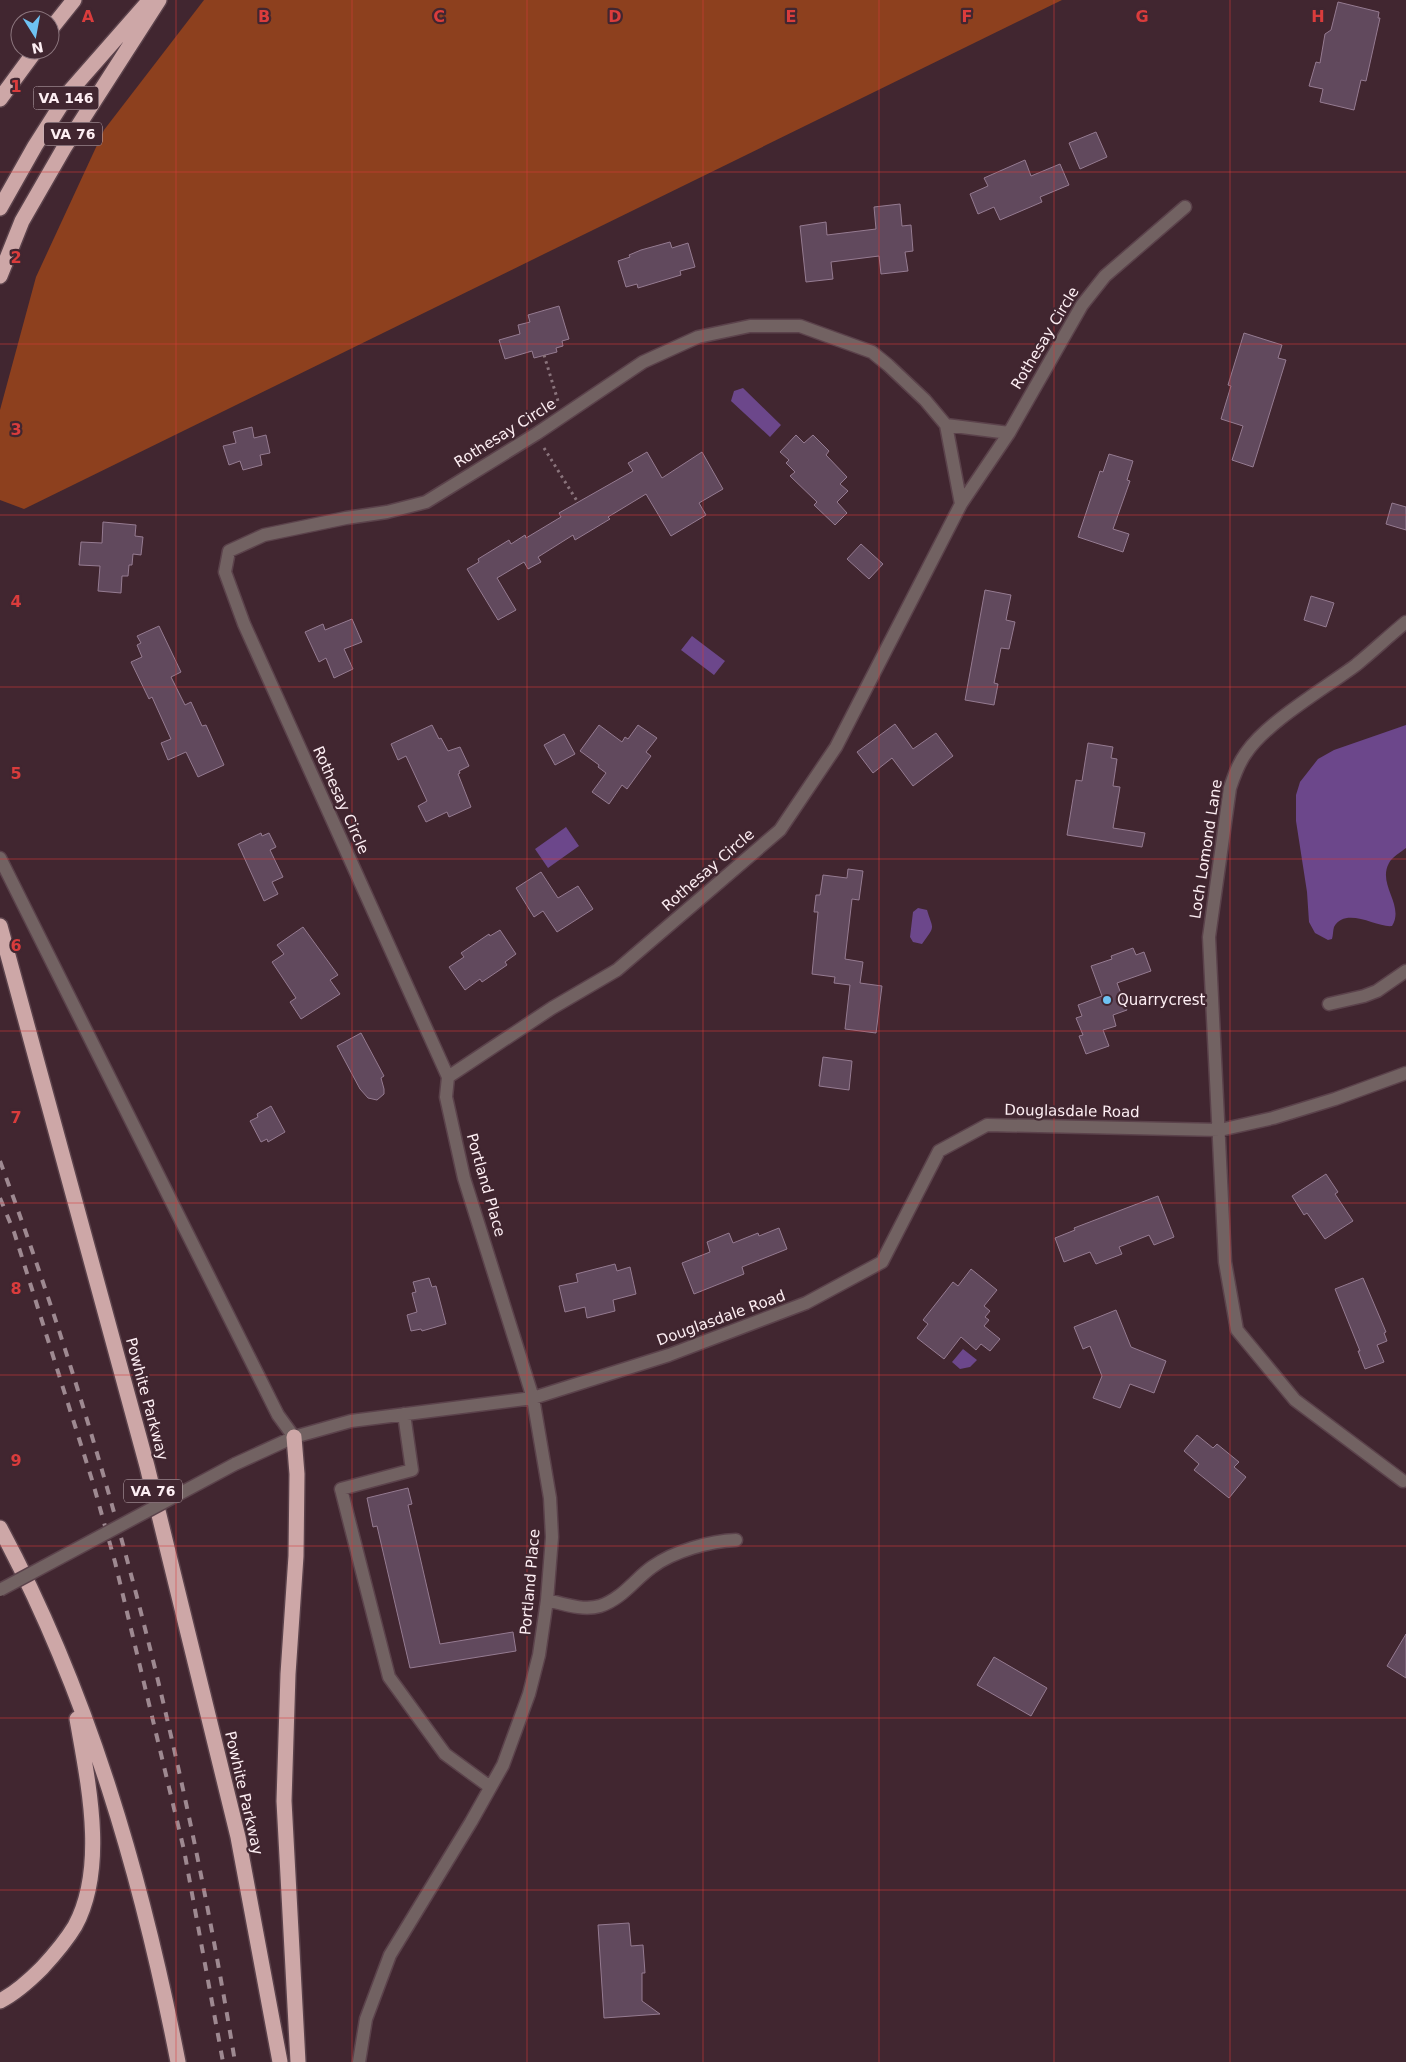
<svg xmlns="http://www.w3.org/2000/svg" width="1406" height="2062" font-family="'DejaVu Sans',sans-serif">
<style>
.forest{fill:#8d401e}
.water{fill:#6c478b}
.building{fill:#61495d;stroke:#957b91}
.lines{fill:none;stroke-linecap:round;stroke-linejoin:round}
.minor-casing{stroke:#5b424b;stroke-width:15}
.highway-casing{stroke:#5b424b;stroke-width:18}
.path{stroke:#8a747c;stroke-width:3;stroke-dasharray:2.5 4;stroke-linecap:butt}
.minor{stroke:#726262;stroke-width:12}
.highway{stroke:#cda7a7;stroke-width:15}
.rail{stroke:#9e8991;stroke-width:4;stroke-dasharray:9 9;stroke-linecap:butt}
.minor-bridge-casing{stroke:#5b424b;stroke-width:15;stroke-linecap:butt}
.minor-bridge{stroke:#726262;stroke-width:12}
.grid{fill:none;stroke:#da3c3c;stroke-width:1;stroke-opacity:0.55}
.poi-dot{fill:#6ec2f3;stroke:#412630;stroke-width:2}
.labels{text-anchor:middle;stroke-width:4.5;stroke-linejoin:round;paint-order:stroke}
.shield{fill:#412630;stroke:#c5b2b8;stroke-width:1}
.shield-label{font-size:14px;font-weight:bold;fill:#fdeef3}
.street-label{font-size:15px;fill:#fdeef3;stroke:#412630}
.poi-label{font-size:15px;fill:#fdeef3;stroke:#412630;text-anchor:start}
.grid-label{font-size:16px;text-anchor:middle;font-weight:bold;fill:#da3c3c;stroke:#412630;stroke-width:4.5;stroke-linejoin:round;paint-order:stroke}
</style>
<rect width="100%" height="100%" fill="#412630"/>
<path class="forest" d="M204 0H1062L24 509 0 500V410L36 277 104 130Z"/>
<path class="water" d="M743 388 781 425 770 437 731 401 734 391Z
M692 636 725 661 714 675 681 650Z
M1406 725V848C1401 852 1392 857 1389 863 1377 885 1405 905 1392 926 1377 928 1346 906 1334 927 1333 930 1333 936 1332 939L1328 940 1315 933 1309 922 1307 892 1296 821V795L1300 782 1318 759 1334 750Z
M566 827 579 846 548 868 535 849Z
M918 908 927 910C933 930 936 925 922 944L913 942 910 937 913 912Z
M963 1349 977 1360 970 1367 960 1369 952 1362Z"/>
<path class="building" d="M1338 2 1379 12 1378 18H1380L1366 81 1361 80 1354 110 1320 102 1323 89 1309 86 1316 62 1320 63 1325 34 1331 30Z
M1096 132 1107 157 1080 169 1069 143Z
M1025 160 1031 176 1060 164 1069 185 1040 197 1042 202 1000 220 994 207 978 214 970 194 988 186 984 178Z
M900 204 902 226 911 225 913 251 905 252 908 271 881 274 879 256 831 262 833 279 806 282 800 226 826 222 827 235 876 229 874 207Z
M670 242 672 248 688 243 695 267 680 271 681 275 638 288 637 284 626 287 618 261 630 257 629 255 641 250Z
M559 306 569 339 562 341 563 346 556 348 557 352 534 358 532 351 505 359 499 340 520 334 518 325 530 322 528 315Z
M1244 333 1282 345 1278 358 1286 360 1253 467 1232 460 1243 426 1221 419 1231 386 1228 385Z
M252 427 254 438 266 435 270 453 260 455 262 465 243 470 240 461 229 465 223 446 236 443 233 432Z
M796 435 804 443 813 435 829 451 826 455 847 477 840 484 848 491 837 502 847 513 835 525 814 505 817 502 790 476 795 472 786 463 789 460 780 452Z
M647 452 662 478 702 452 723 489 699 503 706 515 671 536 646 494 608 517 610 519 575 540 573 535 538 557 541 562 528 569 524 562 497 578 516 610 498 620 467 569 479 562 478 559 509 540 511 544 525 535 526 538 561 517 559 513 633 471 628 463Z
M1109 454 1133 461 1127 480 1130 481 1113 529 1129 534 1123 552 1078 537 1100 471 1103 472Z
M1392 503 1406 507V530L1386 524Z
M103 522 136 525 135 536 143 537 141 555 133 554 132 565H129L128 576H122L121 593 98 591 100 566 79 565 81 542 102 543Z
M861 544 883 564 869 579 847 559Z
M985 590 1011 595 1006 620 1015 622 1009 649 1001 648 994 683 998 684 994 705 965 700Z
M1311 596 1334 603 1326 627 1304 620Z
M352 619 362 642 344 649 353 669 334 678 326 658 319 662 305 632 323 624 325 630Z
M159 626 181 672 171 677 185 705 191 702 202 726 206 725 224 765 198 777 186 752 168 760 161 743 171 739 152 697 149 699 131 662 142 657 137 645 141 643 137 636Z
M895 724 913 749 936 733 953 756 913 786 892 758 873 773 857 752Z
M432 725 439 739 441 738 448 751 460 747 469 766 459 771 460 773 458 774 471 807 449 817 447 812 426 822 418 806 427 801 406 756 398 760 391 744Z
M599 725 622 742 625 737 628 739 638 725 657 738 646 752 651 756 627 789 622 785 609 804 592 792 606 773 598 767 599 765 580 751Z
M564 734 575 754 555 765 544 745Z
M1088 743 1113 747 1111 758 1117 759 1113 786 1120 787 1113 828 1145 833 1142 847 1067 835 1076 780 1082 781Z
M261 833 262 836 269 833 276 847 270 850 283 877 272 882 278 894 264 901 238 844Z
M848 869 863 871 859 900 852 899 845 959 863 962 860 983 882 986 876 1033 845 1029 850 985 834 983 835 977 812 974 818 912H814L816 895H820L823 875 847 878Z
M541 872 558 898 578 886 593 909 557 932 543 911 534 917 516 888Z
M303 927 338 975 330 980 340 994 301 1019 290 1002 296 998 272 962 284 954 277 945Z
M500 930 516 954 505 962 507 965 482 982 480 979 465 990 449 967 464 957 461 953 489 934 490 936Z
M1133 948 1136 955 1144 952 1151 971 1117 983 1127 1010 1113 1015 1116 1026 1103 1030 1109 1046 1086 1054 1079 1036 1083 1035 1076 1018 1082 1016 1078 1005 1102 996 1091 966 1112 959 1111 956Z
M361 1033 384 1076 381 1078 384 1089V1094L377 1100 368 1098 360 1089 337 1046Z
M823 1057 852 1061 849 1090 819 1086Z
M271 1106 285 1132 268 1142 267 1139 261 1142 250 1121 258 1117 257 1114Z
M1326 1174 1338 1192 1335 1194 1353 1221 1325 1239 1307 1213 1304 1215 1292 1196Z
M1158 1196 1174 1237 1154 1245 1149 1235 1119 1247 1122 1254 1096 1264 1090 1252 1064 1262 1055 1238 1075 1230 1074 1228Z
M779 1228 787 1249 742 1267 744 1274 694 1294 682 1263 710 1252 707 1242 729 1233 733 1243 758 1233 759 1236Z
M615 1264 617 1271 630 1267 636 1294 613 1300 615 1311 587 1318 585 1307 565 1312 559 1286 578 1282 576 1274Z
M971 1269 997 1290 984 1306 990 1311 985 1317 989 1320 984 1326 1000 1339 990 1351 981 1344 976 1350 961 1337 944 1359 917 1338 928 1324 923 1320 953 1282 958 1286Z
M429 1278 432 1287 436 1286 446 1324 422 1331 421 1329 411 1331 407 1315 417 1312 412 1293 416 1292 413 1282Z
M1363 1278 1386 1332 1384 1333 1387 1341 1377 1345 1384 1362 1365 1369 1358 1351H1360L1335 1289Z
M1116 1310 1131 1347 1166 1361 1154 1393 1130 1384 1120 1408 1093 1398 1102 1376 1090 1346 1083 1349 1074 1327Z
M1197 1435 1213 1448 1217 1444 1239 1462 1234 1467 1246 1477 1229 1498 1194 1470 1199 1464 1184 1451Z
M408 1488 412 1504 408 1505 440 1644 513 1632 516 1651 410 1668 377 1526 373 1527 367 1498Z
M1406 1634V1678L1387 1666Z
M994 1657 1047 1688 1031 1716 977 1685Z
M629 1923 631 1946 643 1945 645 1973H642V2001L660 2014 604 2018 598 1925Z"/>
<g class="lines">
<defs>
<path id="minor" d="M946 425 1009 433
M0 858 278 1415 294 1437
M1329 1004 1364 996 1377 991 1406 971
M448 1077 244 624 225 572 229 551 264 535 346 518 387 512 426 502 536 434 643 362 698 337 750 326H800L872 352 888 365 925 400 946 425 961 504
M448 1077 552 1008 617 970 780 830 836 747 961 504 1009 433 1082 305 1105 276 1185 207
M404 1414 412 1470 341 1489 389 1677 445 1754 490 1787
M235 1464 294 1437 351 1421 533 1398 669 1355 806 1303 882 1262 939 1151 987 1125 1220 1130 1273 1118 1335 1099 1406 1073
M1403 1481 1295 1400 1237 1330 1225 1262 1209 937 1230 788C1234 776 1238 764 1246 753 1268 721 1324 689 1356 665 1373 651 1389 636 1406 622
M547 1600C564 1604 583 1611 600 1606 622 1599 635 1579 652 1567 674 1551 710 1541 736 1540
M359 2062 366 2019 390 1955 471 1822 503 1765 529 1694 539 1655 547 1600 552 1537 550 1498 533 1398 464 1178 446 1097 448 1077"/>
<path id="highway" d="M50 30 74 0
M0 99 36 50
M0 208 35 146 70 91 149 1
M0 276 22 221 64 148 159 0
M0 926 147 1466 238 1837 280 2062
M294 1437 297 1474 296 1556 288 1674 284 1801 298 2062
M0 1528C89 1694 142 1878 178 2062
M0 2001C16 1993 30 1980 42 1968 54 1955 66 1941 75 1926 107 1867 88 1782 77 1719"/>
</defs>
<use href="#minor" class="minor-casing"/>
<use href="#highway" class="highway-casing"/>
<path class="path" d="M544 355 558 401
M544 448 577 501"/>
<use href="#minor" class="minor"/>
<use href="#highway" class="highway"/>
<path class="rail" d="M0 1161C108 1452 185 1756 235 2062
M0 1198 14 1232 93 1483 115 1562 184 1850 223 2062"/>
<defs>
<path id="minor-bridge" d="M0 1590 235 1464"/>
</defs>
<use href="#minor-bridge" class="minor-bridge-casing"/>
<use href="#minor-bridge" class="minor-bridge"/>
</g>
<path class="grid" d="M176 0V2062M352 0V2062M527 0V2062M703 0V2062M879 0V2062M1054 0V2062M1230 0V2062M0 172H1406M0 344H1406M0 515H1406M0 687H1406M0 859H1406M0 1031H1406M0 1203H1406M0 1375H1406M0 1546H1406M0 1718H1406M0 1890H1406"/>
<circle class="poi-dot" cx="1107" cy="1000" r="5"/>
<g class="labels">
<g class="shield">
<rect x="33.5" y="86.5" width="65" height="23" rx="4"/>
<rect x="44" y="122.5" width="58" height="23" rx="4"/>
<rect x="124" y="1479.5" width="58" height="23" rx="4"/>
</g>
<g class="shield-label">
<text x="66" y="103">VA 146</text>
<text x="73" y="139">VA 76</text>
<text x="153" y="1496">VA 76</text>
</g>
<g class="street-label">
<text transform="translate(1045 338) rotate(-59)" y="5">Rothesay Circle</text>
<text transform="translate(505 433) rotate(-32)" y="5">Rothesay Circle</text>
<text transform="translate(341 800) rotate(66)" y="5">Rothesay Circle</text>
<text transform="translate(1206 849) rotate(-81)" y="5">Loch Lomond Lane</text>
<text transform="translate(708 870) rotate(-41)" y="5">Rothesay Circle</text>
<text transform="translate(1072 1111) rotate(1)" y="5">Douglasdale Road</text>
<text transform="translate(486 1185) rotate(74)" y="5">Portland Place</text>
<text transform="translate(721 1318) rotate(-20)" y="5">Douglasdale Road</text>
<text transform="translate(147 1399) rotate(75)" y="5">Powhite Parkway</text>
<text transform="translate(530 1582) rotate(-85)" y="5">Portland Place</text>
<text transform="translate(244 1793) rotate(77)" y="5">Powhite Parkway</text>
</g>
<g class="poi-label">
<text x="1117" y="1005">Quarrycrest</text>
</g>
</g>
<g class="grid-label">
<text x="88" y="22">A</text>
<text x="264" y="22">B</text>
<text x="439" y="22">C</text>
<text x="615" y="22">D</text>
<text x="791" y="22">E</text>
<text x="967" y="22">F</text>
<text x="1142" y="22">G</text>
<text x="1318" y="22">H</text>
<text x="16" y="92">1</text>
<text x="16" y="263">2</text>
<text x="16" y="435">3</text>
<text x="16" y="607">4</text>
<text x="16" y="779">5</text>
<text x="16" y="951">6</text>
<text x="16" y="1123">7</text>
<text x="16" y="1294">8</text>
<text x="16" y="1466">9</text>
</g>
<g transform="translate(35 35) rotate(169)"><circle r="24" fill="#412630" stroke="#8c767e"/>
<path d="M0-4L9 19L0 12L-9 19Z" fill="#6ec2f3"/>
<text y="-8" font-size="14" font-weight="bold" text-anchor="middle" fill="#fdeef3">N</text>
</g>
</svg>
